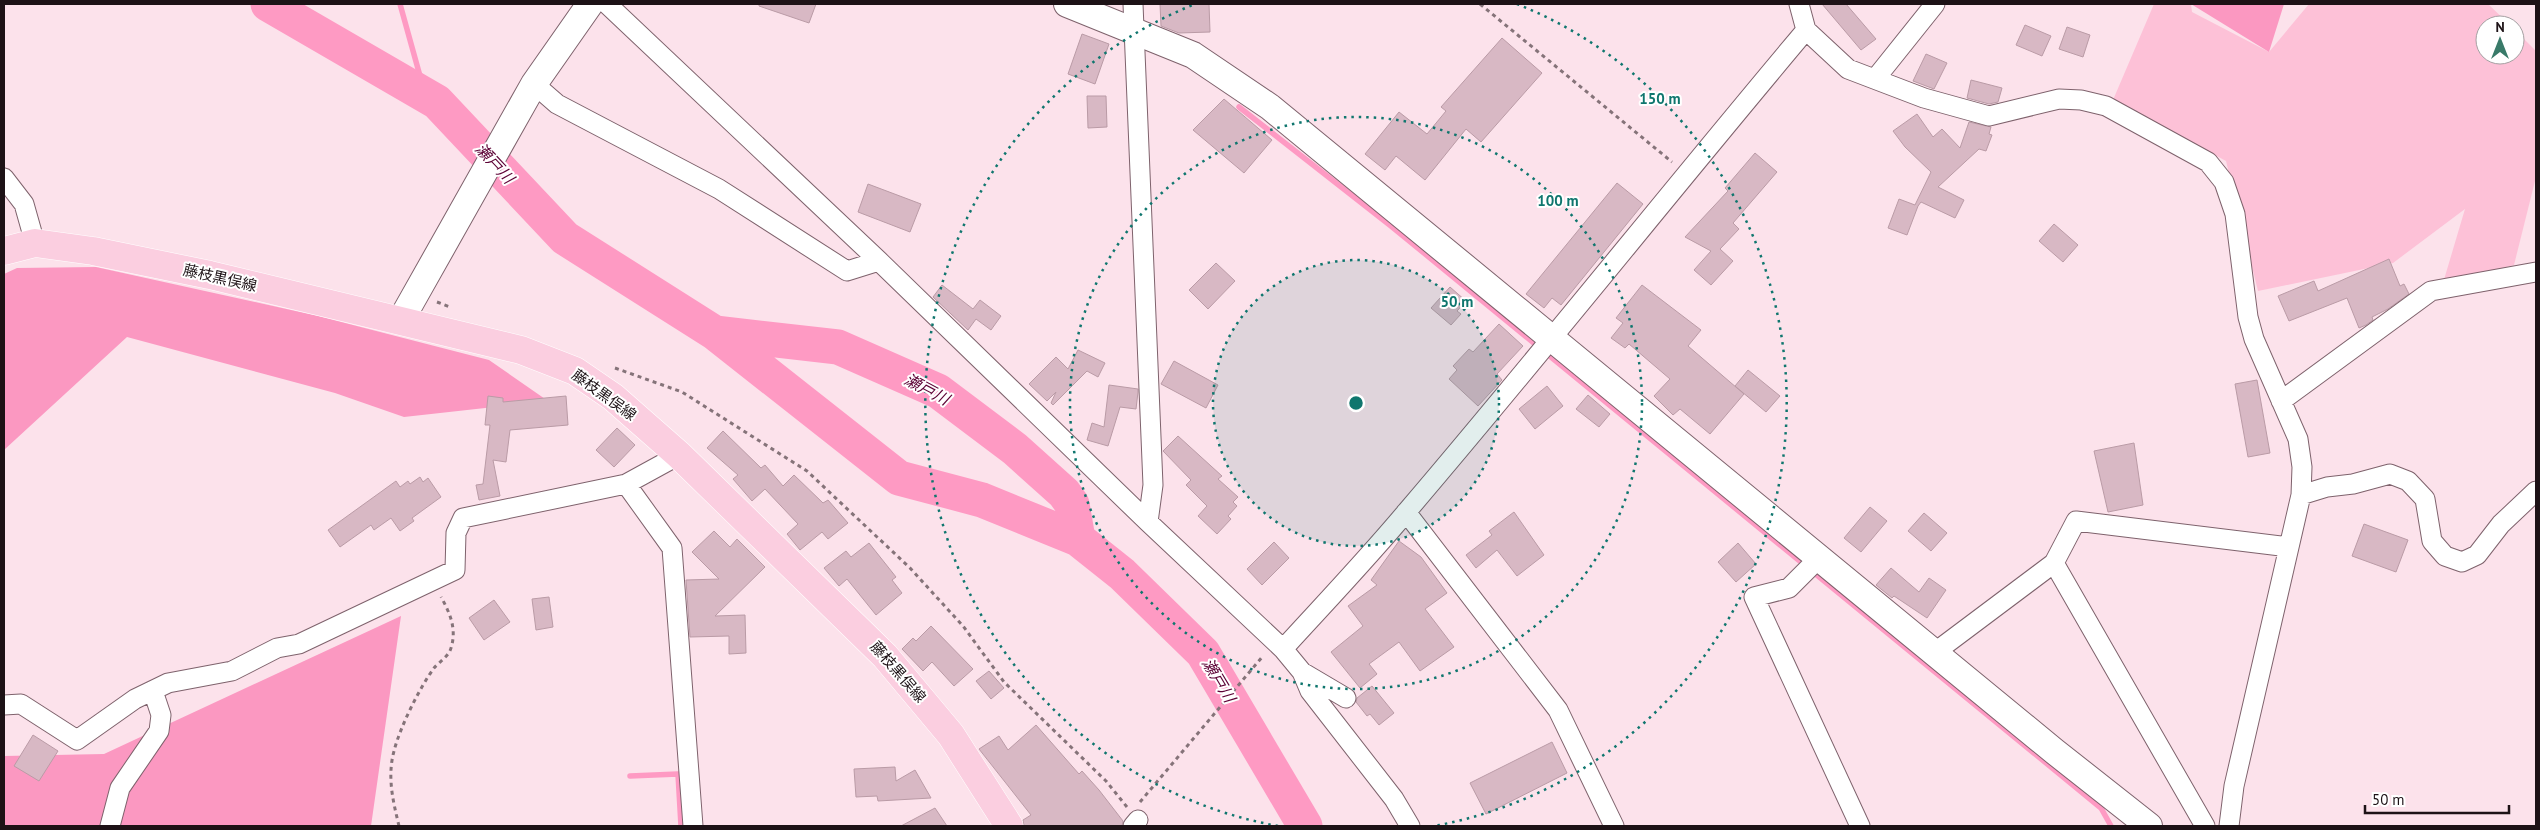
<svg xmlns="http://www.w3.org/2000/svg" width="2540" height="830" font-family="'PT Sans','Noto Sans JP',sans-serif">
<style>
.green{fill:#fdc1d7}
.forest{fill:#fb98c1}
.lines{fill:none;stroke-linecap:round;stroke-linejoin:round}
.stream{stroke:#fe9ac3;stroke-width:5.5}
.river{stroke:#fe9ac3;stroke-width:35}
.building{fill:#d8b8c4;stroke:#ba9ba6}
.street-casing{stroke:#7e626c;stroke-width:21}
.secondary-casing{stroke:#7e626c;stroke-width:28}
.primary-casing{stroke:#fff;stroke-width:29}
.path{stroke:#857379;stroke-width:3;stroke-dasharray:4 4;stroke-linecap:butt}
.street{stroke:#fff;stroke-width:19}
.secondary{stroke:#fff;stroke-width:26}
.primary{stroke:#fbcee0;stroke-width:28}
.ring{fill:none;stroke:#0f766e;stroke-width:2.5;stroke-dasharray:2.5 5}
.labels{text-anchor:middle;stroke-width:4;stroke-linejoin:round;paint-order:stroke}
.street-label{font-size:15px;fill:#1d1216;stroke:#fff}
.water-label{font-size:16px;font-style:italic;fill:#5b0134;stroke:#fff}
.centre{fill:#0f766e;stroke:#fff;stroke-width:2.5}
.ring-label{font-size:15px;text-anchor:middle;font-weight:bold;fill:#0f766e;stroke:#fff;stroke-width:4;stroke-linejoin:round;paint-order:stroke}
</style>
<rect width="100%" height="100%" fill="#fce2eb"/>
<path class="green" d="M2154 4H2191L2192 12 2269 52 2309 4H2488L2510 25H2485V55H2515V30L2536 51V177L2514 265 2443 283 2465 209 2393 263 2258 291 2226 161 2113 100Z"/>
<path class="forest" d="M2191 4H2284L2269 52Z
M96 267 318 316 489 360 548 401 404 417 335 393 127 337 4 450V274L17 268Z
M401 616 371 826H4V756L104 754Z"/>
<g class="lines">
<path class="stream" d="M400 4 420 76 437 102
M1239 107 1391 226 2101 808 2111 826
M630 776 678 774 681 826"/>
<path class="river" d="M268 4 437 102 565 238 715 333 899 478 982 500 1078 539 1122 574 1203 653 1305 826
M715 333 838 347 938 391 1015 449 1064 493 1072 504 1078 539"/>
</g>
<path class="building" d="M759 4H816L809 23 759 6Z
M1160 4H1209L1210 32 1179 33 1161 26Z
M1822 4H1846L1876 39 1861 50Z
M2025 25 2051 36 2042 56 2016 45Z
M2067 27 2090 35 2083 57 2059 49Z
M1082 34 1109 44 1095 84 1068 74Z
M1502 38 1542 73 1481 142 1466 129 1425 180 1396 156 1385 170 1365 154 1399 112 1427 134 1446 111 1441 107Z
M1926 54 1947 63 1934 89 1913 81Z
M1971 80 2002 88 1998 102 1989 104 1967 98Z
M1087 96H1106L1107 127 1088 128Z
M1224 99 1272 140 1244 173 1193 130Z
M1917 114 1933 137 1942 129 1960 148 1969 122 1991 127 1989 134 1992 135 1986 151 1979 149 1938 187 1964 200 1955 218 1921 202 1918 206 1907 235 1888 228 1899 199 1915 205 1931 172 1905 147 1893 131Z
M1755 153 1777 172 1733 223 1739 229 1720 249 1733 261 1711 285 1694 270 1711 251 1685 237 1728 191 1725 188Z
M1617 183 1643 204 1561 305 1552 298 1544 308 1526 294Z
M868 184 921 204 910 232 858 212Z
M2054 224 2078 245 2063 262 2039 241Z
M2389 259 2400 286 2404 284 2409 294 2388 309 2372 317 2373 320 2366 325 2359 328 2347 298 2289 321 2278 296 2314 281 2318 291Z
M1216 263 1235 281 1208 309 1189 290Z
M942 285 973 309 980 300 1001 316 991 330 976 319 968 330 933 297Z
M1642 285 1701 330 1688 346 1744 394 1710 434 1680 409 1673 415 1654 396 1670 379 1629 344 1625 348 1611 338 1623 323 1616 318Z
M1450 287 1466 301 1457 311 1461 314 1451 325 1431 308Z
M1499 324 1523 346 1497 374 1502 380 1478 406 1449 379 1457 370 1453 366 1469 349 1473 352Z
M1078 350 1105 363 1098 377 1087 371 1053 405 1051 403 1056 392 1047 401 1029 384 1056 357 1068 369Z
M1174 361 1218 385 1206 408 1161 384Z
M1748 370 1780 396 1766 412 1735 386Z
M2257 380 2270 453 2248 457 2235 384Z
M1109 385 1138 389V392L1136 409 1120 407 1108 446 1087 440 1092 423 1104 427Z
M1547 386 1563 406 1535 429 1519 409Z
M1588 395 1610 414 1599 427 1576 409Z
M488 396 503 398V402L566 396 568 425 510 430 506 462 493 460 500 496 479 500 476 485 483 484 490 425H485Z
M617 428 635 445 614 467 596 450Z
M723 431 761 468 765 465 783 486 794 475 823 503 828 500 848 523 828 539 822 532 800 550 787 534 798 524 765 489 752 501 733 479 738 475 707 448Z
M1178 436 1222 476 1218 479 1238 497 1233 502 1237 506 1228 516 1231 519 1217 534 1198 516 1207 506 1186 485 1191 480 1163 451Z
M2134 443 2143 505 2108 512 2094 451Z
M420 477 423 482 428 478 441 497 412 518 414 521 400 531 391 518 374 530 371 525 340 547 328 530 396 481 400 487 408 481 410 484Z
M1870 507 1887 521 1861 552 1844 538Z
M1514 512 1544 555 1517 576 1497 550 1476 568 1466 555 1492 535 1489 531Z
M1924 513 1947 533 1931 551 1908 531Z
M2364 524 2408 540 2396 572 2352 556Z
M714 531 730 547 737 539 765 567 715 616 745 615 746 653 729 654V636L690 637 686 580 719 579 692 552Z
M1399 541 1421 557 1447 593 1425 609 1454 647 1420 671 1399 642 1369 664 1377 674 1360 688 1331 652 1363 626 1348 606 1377 585 1371 580Z
M1274 542 1289 558 1262 585 1247 569Z
M869 543 896 577 892 580 902 593 876 615 847 579 839 586 824 568 846 551 851 557Z
M1738 543 1756 564 1736 582 1718 562Z
M1891 568 1919 592 1929 578 1946 590 1927 618 1894 596 1892 598 1876 585Z
M549 597 553 627 536 630 532 599Z
M494 600 510 622 484 640 469 618Z
M931 626 973 669 954 686 932 662 923 671 902 649 913 638 916 641Z
M989 671 1004 688 991 699 976 681Z
M1372 686 1394 713 1379 725 1370 714 1367 716 1356 702 1357 698Z
M1036 725 1079 774 1082 771 1099 790 1123 821 1122 826H1024L1023 820 1031 815 979 749 999 736 1008 750Z
M33 735 58 751 39 781 14 766Z
M1552 742 1567 773 1486 814 1470 783Z
M895 767 896 781 915 770 931 798 878 801 877 796 856 797 854 769Z
M935 808 947 826H901Z"/>
<g class="lines">
<defs>
<path id="street" d="M607 4 879 261 1148 522 1283 649 1302 672 1346 698
M1133 4 1153 485 1148 522
M1806 30 1848 69 1924 98 1989 116 2059 99 2081 100 2106 106 2208 162 2224 182 2235 214 2248 317 2254 339 2298 439 2302 467 2301 495 2234 786 2229 826
M1875 79 1935 4
M534 84 557 104 719 189 847 271 879 261
M4 178 24 204 35 243
M2281 401 2431 291 2536 272
M626 484 672 548 693 826
M2301 495 2327 487 2353 484 2390 474 2408 481 2425 499 2432 541 2445 556 2462 562 2477 555 2501 524 2536 491
M1406 512 1558 710 1614 826
M1819 558 1789 588 1754 597 1860 826
M2054 563 2205 826
M1283 649C1325 603 1368 558 1408 510 1543 352 1672 189 1806 30L1799 4
M1934 653 2054 563 2076 521 2289 547
M1302 672 1310 691 1394 799 1410 826
M4 705 21 704 77 740 135 699 168 683 232 671 277 648 299 644 455 570 456 533 463 518 626 484 679 455
M110 826 120 788 159 731 161 715 153 691
M1133 826 1138 820"/>
<path id="secondary" d="M1067 4 1193 55 1270 107 2054 751 2149 826
M401 320 534 84 590 4"/>
<path id="primary" d="M4 251 35 243 93 251 210 275 521 350 575 371 613 397 679 455 885 656 951 735 1009 826"/>
</defs>
<use href="#street" class="street-casing"/>
<use href="#secondary" class="secondary-casing"/>
<use href="#primary" class="primary-casing"/>
<path class="path" d="M1480 4 1672 162
M437 302 450 307
M615 368 682 392 807 471 910 568 963 626 1004 682 1106 781 1127 807
M1140 802 1263 656
M399 826C393 801 387 777 394 751 400 727 420 687 434 668 439 662 449 656 451 648 457 629 450 613 441 597"/>
<use href="#street" class="street"/>
<use href="#secondary" class="secondary"/>
<use href="#primary" class="primary"/>
</g>
<circle cx="1356" cy="403" r="143" fill="#0f766e" fill-opacity=".12"/>
<g class="ring">
<circle cx="1356" cy="403" r="143"/>
<circle cx="1356" cy="403" r="286"/>
<path d="M1278 826A430 430 0 0 1 1195 4M1517 4A430 430 0 0 1 1434 826"/>
</g>
<g class="labels">
<g class="street-label">
<text transform="translate(220 278) rotate(13)" y="5">藤枝黒俣線</text>
<text transform="translate(604 395) rotate(36)" y="5">藤枝黒俣線</text>
<text transform="translate(898 672) rotate(49)" y="5">藤枝黒俣線</text>
</g>
<g class="water-label">
<text transform="translate(495 163) rotate(47)" y="6">瀬戸川</text>
<text transform="translate(927 389) rotate(28)" y="6">瀬戸川</text>
<text transform="translate(1219 680) rotate(59)" y="6">瀬戸川</text>
</g>
</g>
<circle cx="1356" cy="403" r="8" class="centre"/>
<g class="ring-label">
<text x="1660" y="104">150 m</text>
<text x="1558" y="206">100 m</text>
<text x="1457" y="307">50 m</text>
</g>
<rect width="2540" height="830" fill="none" stroke="#1d1216" stroke-width="10"/>
<g transform="translate(2500 40)"><circle r="24" fill="#ffffff" stroke="#a5a0a2"/>
<path d="M0-4L9 19L0 12L-9 19Z" fill="#397a69"/>
<text y="-8" font-size="14" font-weight="bold" text-anchor="middle" fill="#1d1216">N</text>
</g>
<path d="M2365 805v8h144v-8" fill="none" stroke="#1d1216" stroke-width="2.5"/>
<text x="2372" y="805" font-size="15" fill="#1d1216" stroke="#ffffff" stroke-width="4" paint-order="stroke">50 m</text>
</svg>
